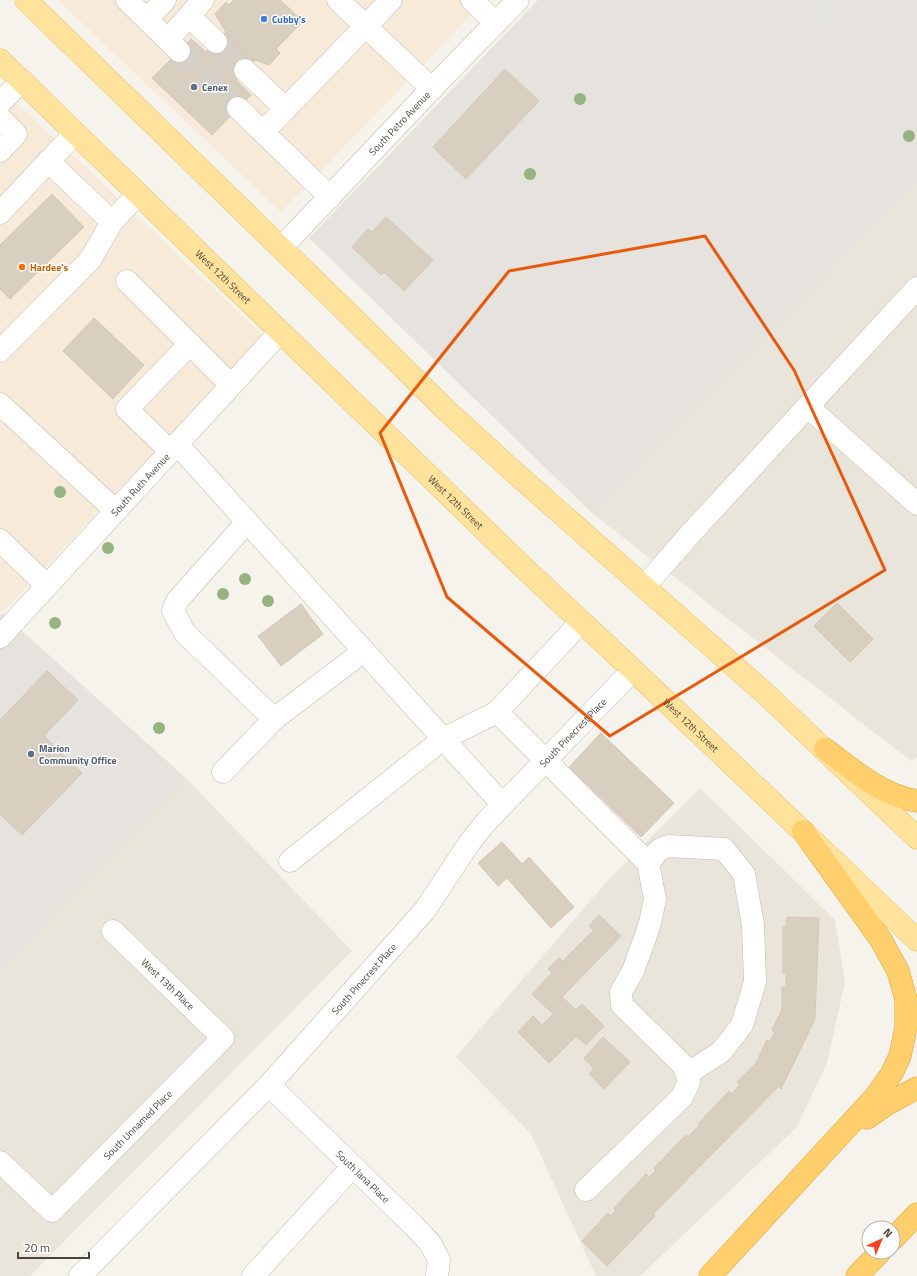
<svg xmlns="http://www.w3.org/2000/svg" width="917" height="1276" font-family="'Titillium Web',sans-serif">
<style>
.residential{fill:#eae5da}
.commercial{fill:#f7ead8}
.industrial{fill:#e6e2dd}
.parking{fill:#e5e3e0}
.building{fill:#d8cfc1;stroke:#d3c7b4}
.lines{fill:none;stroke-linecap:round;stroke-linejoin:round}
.minor-tunnel{stroke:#d4d0c8;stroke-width:22;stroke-dasharray:22 11;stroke-linecap:butt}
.minor-casing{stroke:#c2bbae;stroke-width:23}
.major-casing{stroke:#e6c16a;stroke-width:23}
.highway-casing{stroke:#e0a43c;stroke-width:23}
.minor{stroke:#fff;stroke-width:22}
.major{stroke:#ffe39c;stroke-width:22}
.highway{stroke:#ffcf6e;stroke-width:22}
.tree{fill:#97b381}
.marked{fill:none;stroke:#e8590c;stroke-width:3;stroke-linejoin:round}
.shop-dot{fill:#3f7fe0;stroke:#fff;stroke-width:1.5}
.service-dot{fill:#5c6f8a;stroke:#fff;stroke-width:1.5}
.food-dot{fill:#e8710a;stroke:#fff;stroke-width:1.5}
.labels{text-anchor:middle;stroke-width:3;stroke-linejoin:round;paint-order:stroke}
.shop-label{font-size:10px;font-weight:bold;fill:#366cbe;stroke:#fff;text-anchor:start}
.service-label{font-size:10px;font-weight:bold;fill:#4e5e75;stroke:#fff;text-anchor:start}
.street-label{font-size:10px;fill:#4b4439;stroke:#fff}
.food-label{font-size:10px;font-weight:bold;fill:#c56008;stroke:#fff;text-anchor:start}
</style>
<rect width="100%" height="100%" fill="#f6f3ec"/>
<path class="residential" d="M917 182V757L911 761 593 514Z
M187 779 352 951 30 1276H0V970Z
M700 788 835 920 845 982 827 1063 796 1128 640 1276H596L531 1134 456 1057 609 879Z"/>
<path class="commercial" d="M58 0H486L281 212Z
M0 87 264 336 2 613 0 611Z"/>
<path class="industrial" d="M538 0H917V182L593 514 309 238Z
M2 613 187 779 0 970V615Z"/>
<path class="parking" d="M789 0H856L824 34Z"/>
<path class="building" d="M234 0H280L303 21 276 49 280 53 269 65 255 60 226 32 215 14 226 2 229 5Z
M226 32 255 60 236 80 251 95 212 135 152 78 191 39 206 52Z
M505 69 539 101 466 179 433 147Z
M52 194 84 227 10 299 0 289V245Z
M386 217 433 260 404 291 384 272 381 275 352 247 368 229 372 232Z
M94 318 144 365 113 399 63 351Z
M837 603 873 639 850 662 814 626Z
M301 604 323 634 281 666 258 636Z
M47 671 78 700 44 736 82 773 22 835 0 814V720Z
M601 733 674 803 641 837 569 767Z
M502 842 522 864 529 857 574 907 551 928 507 878 498 886 478 863Z
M599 915 621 936 562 997 576 1010 582 1004 604 1026 586 1045 576 1036 549 1063 518 1032 533 1016 542 1025 553 1014 532 994 552 973 548 969 559 958 563 961 594 930 589 926Z
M787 917 819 918 815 1019 781 1089 779 1086 653 1214 655 1216 607 1266 582 1241 608 1213 611 1216 616 1210 614 1208 646 1174 649 1177 656 1170 654 1168 686 1135 688 1137 700 1125 698 1124 729 1091 731 1094 740 1085 737 1082 756 1063 767 1040 770 1042 775 1032 772 1030 782 1009V987H786V973H783V926L786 927Z
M603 1037 630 1062 604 1089 589 1074 594 1069 584 1058Z"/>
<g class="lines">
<path class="minor-tunnel" d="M216 42 245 70
M179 51 238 108"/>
<defs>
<g id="minor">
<path d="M127 0 179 51"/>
<path d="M338 0 432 89"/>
<path d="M472 0 496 23"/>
<path d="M189 16 216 42"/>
<path d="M147 19 165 0"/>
<path d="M168 40 203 0"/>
<path d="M245 70 286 109"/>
<path d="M0 103 22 81"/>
<path d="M238 108 330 197"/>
<path d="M0 118 16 134 0 151"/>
<path d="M263 132 391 0"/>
<path d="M0 213 75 133"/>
<path d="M112 222 138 194"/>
<path id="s1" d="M281 248 439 81 518 0"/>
<path d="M127 281 231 385"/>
<path d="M0 351 90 260 112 222 48 161"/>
<path d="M0 404 116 511"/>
<path d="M808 407 917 504"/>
<path d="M177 444 502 804"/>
<path d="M170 451 127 409 190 344"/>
<path d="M247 522 177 601 173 611 185 633 274 719"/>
<path d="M0 540 47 586"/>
<path d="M644 587 692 532 917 288"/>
<path id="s2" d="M0 637 280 332"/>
<path d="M497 712 648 863 655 899 650 923 645 938 633 971 621 992 622 1005 684 1066 689 1082 682 1097 586 1190"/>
<path d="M223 772 274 719 364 651"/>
<path d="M290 861 443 739 497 712 581 622"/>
<path d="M648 863 659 850 668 846 724 849 744 874 753 925 755 982 742 1025 721 1052 687 1074"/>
<path id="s3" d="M269 1085 413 1225 430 1243 439 1260 437 1276"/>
<path id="s4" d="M0 1162 52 1211 223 1038 113 931"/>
<path id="s5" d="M80 1276 269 1085 425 910 470 842 486 822 633 670"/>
<path d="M253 1276 353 1166"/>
</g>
<g id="major">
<path d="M26 0 351 316 447 411 513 471 769 697 917 838"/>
<path id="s6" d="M0 60 525 569 633 670 917 940"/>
</g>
<path id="highway" d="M825 749C853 770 882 796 917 801
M867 1118 887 1104 917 1088
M893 1239 917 1214
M710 1276 876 1096 892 1073 900 1056 906 1027V999L898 971 881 940 803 831
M857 1276 880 1252"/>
</defs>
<use href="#minor" class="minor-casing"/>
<use href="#major" class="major-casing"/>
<use href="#highway" class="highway-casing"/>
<use href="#minor" class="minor"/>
<use href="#major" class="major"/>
<use href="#highway" class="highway"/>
</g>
<g class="tree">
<circle cx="580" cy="99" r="6"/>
<circle cx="909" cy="136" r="6"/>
<circle cx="530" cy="174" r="6"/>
<circle cx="60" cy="492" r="6"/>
<circle cx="108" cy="548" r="6"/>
<circle cx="245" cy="579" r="6"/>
<circle cx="223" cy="594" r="6"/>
<circle cx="268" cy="601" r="6"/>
<circle cx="55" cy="623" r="6"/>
<circle cx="159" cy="728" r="6"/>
</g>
<path class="marked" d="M705 236 794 370 885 570 610 736 447 597 380 433 509 271Z"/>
<circle class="shop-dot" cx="264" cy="19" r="4"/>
<g class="service-dot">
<circle cx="194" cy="87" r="4"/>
<circle cx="31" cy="754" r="4"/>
</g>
<circle class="food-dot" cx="22" cy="267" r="4"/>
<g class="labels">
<g class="shop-label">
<text x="272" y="23">Cubby's</text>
</g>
<g class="service-label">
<text x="202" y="91">Cenex</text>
<text x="39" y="752">Marion<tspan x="39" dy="12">Community Office</tspan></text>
</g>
<g class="street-label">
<text dy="4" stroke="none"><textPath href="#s1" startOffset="172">South Petro Avenue</textPath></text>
<text dy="4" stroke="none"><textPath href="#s6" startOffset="311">West 12th Street</textPath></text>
<text dy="4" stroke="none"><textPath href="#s2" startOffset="207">South Ruth Avenue</textPath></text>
<text dy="4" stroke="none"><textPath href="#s6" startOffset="635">West 12th Street</textPath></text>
<text dy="4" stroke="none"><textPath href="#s6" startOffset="959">West 12th Street</textPath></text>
<text dy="4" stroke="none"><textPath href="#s5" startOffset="735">South Pinecrest Place</textPath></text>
<text dy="4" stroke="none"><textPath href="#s5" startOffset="411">South Pinecrest Place</textPath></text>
<text transform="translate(168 984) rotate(44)" y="4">West 13th Place</text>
<text dy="4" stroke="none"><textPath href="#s4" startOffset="193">South Unnamed Place</textPath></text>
<text dy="4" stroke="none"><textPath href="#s3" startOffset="131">South Jana Place</textPath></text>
</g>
<g class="food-label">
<text x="30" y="271">Hardee's</text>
</g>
</g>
<g transform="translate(881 1240) rotate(44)"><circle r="19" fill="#ffffff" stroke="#b7b4b0"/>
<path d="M0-3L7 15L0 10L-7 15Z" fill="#fc3f1d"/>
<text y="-6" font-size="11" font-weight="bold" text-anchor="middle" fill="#4b4439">N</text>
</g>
<path d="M18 1252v6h71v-6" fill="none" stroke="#4b4439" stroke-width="2"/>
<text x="24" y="1252" font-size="12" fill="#4b4439" stroke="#ffffff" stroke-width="3" paint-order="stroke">20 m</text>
</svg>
